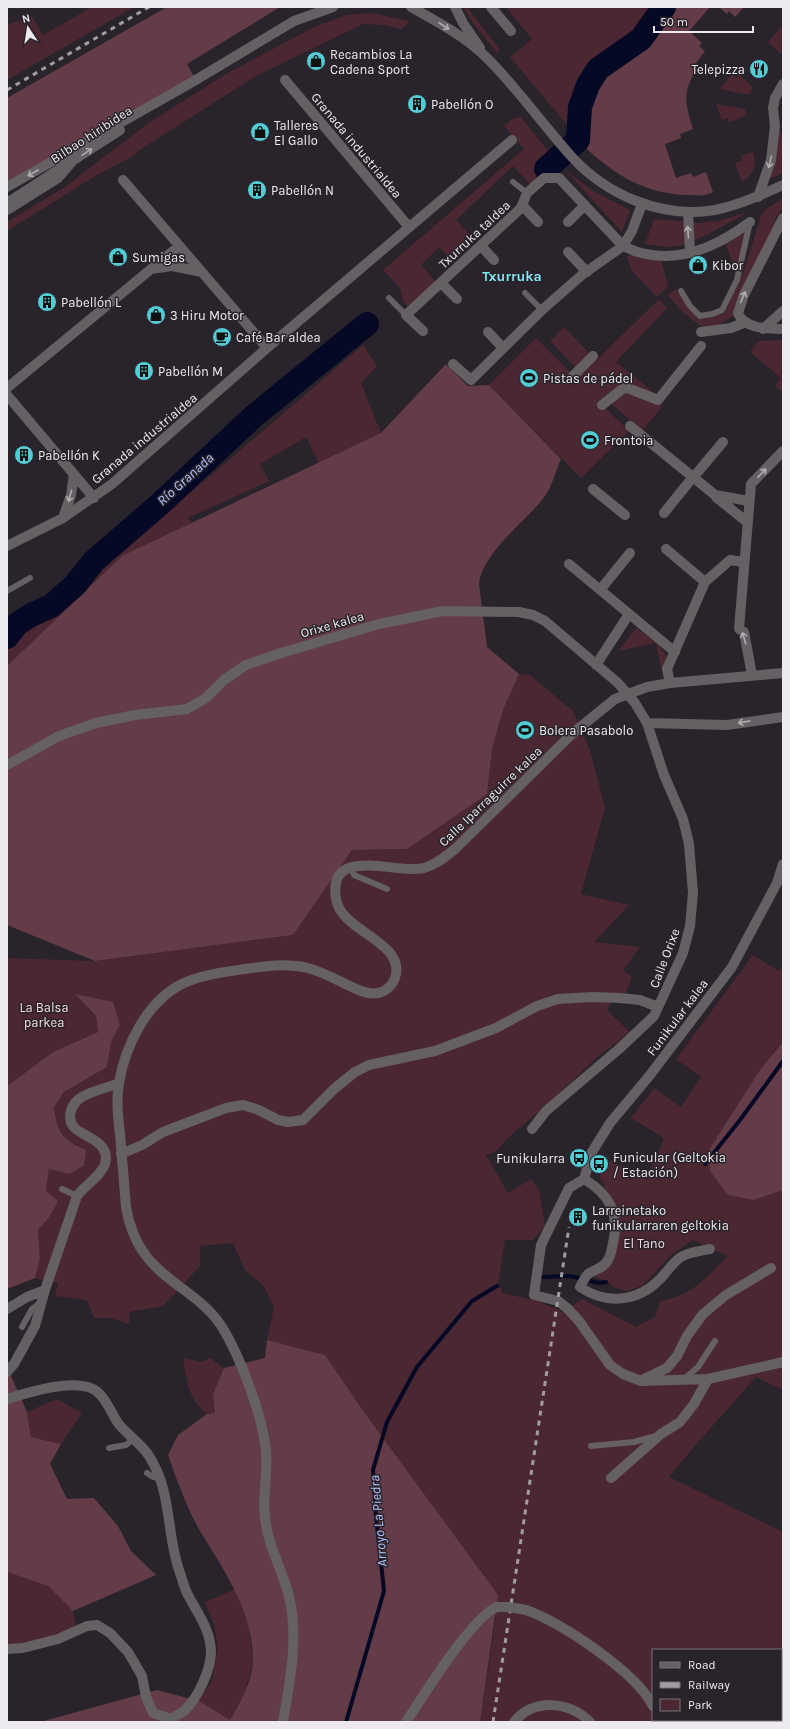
<svg xmlns="http://www.w3.org/2000/svg" width="790" height="1729" font-family="Karla,sans-serif">
<style>
.green{fill:#4b2731;fill-rule:evenodd}
.forest{fill:#643c47}
.lines{fill:none;stroke-linecap:round;stroke-linejoin:round}
.stream{stroke:#050925;stroke-width:4}
.river{stroke:#050925;stroke-width:24}
.service{stroke:#656063;stroke-width:6}
.pedestrian{stroke:#656063;stroke-width:10}
.minor{stroke:#656063;stroke-width:10}
.tertiary{stroke:#656063;stroke-width:10}
.rail{stroke:#a19da3;stroke-width:3;stroke-dasharray:5 5;stroke-linecap:butt}
.tertiary-bridge{stroke:#656063;stroke-width:10}
.oneway{stroke:#b0acb0}
.labels{text-anchor:middle;stroke-width:3;stroke-linejoin:round;paint-order:stroke}
.poi-label{font-size:13px;fill:#edeaef;stroke:#29232b;text-anchor:start}
.street-label{font-size:13px;fill:#edeaef;stroke:#29232b}
.park-label{font-size:13px;fill:#f9dae1;stroke:#29232b}
.neighbourhood-label{font-size:14px;font-weight:bold;fill:#7ee9f2;stroke:#29232b}
.water-label{font-size:14px;font-style:italic;fill:#aec0fc;stroke:#29232b}
</style>
<rect width="100%" height="100%" fill="#29232b"/>
<path class="green" d="M92 7H134L7 80V25L32 16 43 35Z
M463 7H467L500 50 497 53 473 23Z
M506 7H659L637 37 594 67 584 83 576 107 573 132 510 57 532 39Z
M371 13 410 21 402 29 384 25 363 24 256 76 138 151 135 155 97 175 7 231V222L65 187 147 124 226 74 312 28 347 15Z
M783 25V51L781 54 768 42Z
M732 74 736 78 739 74 753 87 749 95 720 89Z
M716 104 745 109 746 116 729 122 728 118 722 120Z
M521 117 551 155 537 168 542 175 531 185 513 166 456 220 474 239 452 260 439 247 421 265 439 285 412 310 403 302 400 288 383 270 524 149 504 126 512 119Z
M775 126 783 136V173L765 181Z
M753 152C757 166 754 174 742 182L735 163 743 160 741 156Z
M566 171 595 192 630 210 622 232Z
M783 198V207L775 219 770 244 738 313 718 325 702 327 684 313 667 295 676 289 700 319 724 313 742 277 761 216 765 210Z
M751 211C730 221 693 246 671 247 662 247 654 245 645 244L654 219 699 223 718 221Z
M750 222 737 280 725 239Z
M633 253 661 260 668 286 657 297 632 271 627 257Z
M659 299 667 308 616 362 658 396 661 408 642 431 612 404 615 401 607 394 598 401 629 431 581 478 489 385 536 338 577 379Z
M367 324 187 496 363 345 377 366 361 383 381 433 322 470 306 437 260 464 269 481 188 518 196 528 122 556 7 666V617L52 591 168 484Z
M564 327 589 353 575 367 550 341Z
M783 340V393L775 386 781 378 750 352 758 341Z
M636 628C647 636 667 647 668 663L661 669 656 643 618 651Z
M519 674 530 675 573 711 590 750 605 808 581 894 629 905 594 942 640 947 623 970 632 977 624 996 615 994 607 1010 630 1032 596 1058 546 1106 513 1133 495 1152 486 1155 508 1193 531 1179 539 1190 545 1226 533 1240H505L498 1284 503 1293 537 1301 564 1312 582 1299 636 1327 655 1317 660 1301C695 1294 704 1279 728 1256L693 1240 671 1255 642 1286 627 1291 613 1287 608 1282 594 1277 609 1264 612 1200 600 1178 601 1161H611L646 1178 657 1156 664 1138 631 1118 654 1088 681 1107 701 1077 676 1059 753 955 779 971 783 965V1042L760 1070 754 1200 783 1190V1390L756 1377 692 1449 669 1477 783 1532V1722H480L496 1617 369 1419 325 1355 267 1340 274 1307 263 1285 245 1270 233 1243 200 1246V1266L163 1306 130 1312 129 1324 111 1318H94L87 1300 55 1296 58 1283 35 1278 40 1259 38 1230 48 1219 46 1191 49 1169 85 1151C62 1141 58 1131 54 1107L64 1092 107 1067 111 1042 120 1025 76 995 96 1016 98 1032 53 1052 7 1086V958L95 961 293 935 352 850 407 849 492 749 503 710ZM653 1650H781V1720H653Z
M183 1358 202 1362 210 1358 224 1368 213 1394 215 1413 207 1414C188 1399 187 1381 183 1358Z
M57 1399 82 1413 61 1444 31 1437 27 1412Z
M7 1572 48 1586 73 1611 76 1626C54 1636 32 1644 7 1644Z
M235 1589 248 1621 253 1662 245 1692 230 1721 199 1701 212 1680 218 1648 214 1624 205 1602Z"/>
<path class="forest" d="M167 7H280L187 64 196 80 7 187V98Z
M664 7H710L689 31 702 43 699 46 705 51 694 66 697 68C682 93 685 103 693 129L680 134 681 138 665 144 676 178 691 173 693 177 706 172 713 192C705 197 694 195 686 195 642 194 607 170 578 140L580 107 588 85 598 69 641 39Z
M719 7H744L735 17 729 11 727 14Z
M446 364 468 386 489 385 561 459C556 469 552 487 545 496 526 522 483 551 479 584L487 647 519 674 503 710 492 749 487 794 407 849 352 850 293 935 95 961 7 925V666L122 556 381 433Z
M75 994 113 1002 120 1025 111 1042 107 1067 64 1092 54 1107C57 1131 62 1141 86 1150L84 1165 70 1174 49 1169 46 1191 58 1201 48 1219 38 1230 40 1259 35 1278 7 1289V1086L53 1052 98 1032 96 1016Z
M783 1042V1190L754 1200 728 1195 710 1171 709 1150 760 1070Z
M267 1340 325 1355 369 1419 498 1595 480 1722H40L157 1690 199 1701 230 1720C240 1703 252 1682 253 1661 253 1611 225 1572 200 1531 187 1508 177 1481 168 1455L178 1435 207 1414 215 1413 213 1394 224 1368 265 1358Z
M7 1367 27 1412 31 1437 61 1444 50 1464 67 1499 94 1498 118 1526 131 1551 156 1575 73 1611 48 1586 7 1572Z"/>
<g class="lines">
<path class="stream" d="M705 1164 740 1120 783 1061
M542 1277 570 1276 599 1283 606 1282
M346 1722 384 1591 376 1516 373 1470 387 1422 417 1367 472 1301 497 1286"/>
<path class="river" d="M546 169 578 140 580 107 588 85 598 69 641 39 664 7
M7 637 17 624 31 615 51 606 75 585 94 561 160 504 254 416 367 324"/>
<path class="service" d="M513 182 527 193
M681 291 690 306 700 316 712 314 722 310 737 280 750 222
M525 293 542 310
M389 298 406 315
M7 591 30 578
M350 867 354 875 387 889
M62 1189 77 1196
M22 1327 32 1309 41 1302
M683 1380 698 1367 715 1341
M591 1446 634 1442 656 1436
M109 1448 126 1445 132 1440
M147 1473 153 1477 160 1478"/>
<path class="pedestrian" d="M481 246 494 260
M573 376 593 356
M602 405 625 387 658 400 701 346
M630 426 715 495 749 501
M697 473 723 442
M593 489 625 515
M716 497 747 522
M664 513 689 482
M666 549 705 582
M569 564 675 652
M600 590 630 553
M670 683 667 669 705 582 730 560 743 562"/>
<path class="minor" d="M491 7 511 31
M285 80 409 227
M123 180 267 348
M758 197 771 160 775 126 773 108 775 98 783 84
M522 205 538 222
M7 210 58 178 71 163
M688 212 690 253
M783 218 744 295 738 313C744 329 769 329 783 329
M568 222 585 205
M568 252 587 272
M151 269 172 266 202 272
M441 283 457 299
M763 329 783 311
M423 331 406 315 521 208 527 193 544 178H559L623 246 632 231 642 204
M488 332 503 348
M701 332 731 328 746 322
M453 364 471 380 542 310 583 274 623 246C630 249 638 253 646 254 684 262 721 244 750 222
M7 388 179 246
M7 395 94 498
M63 518 71 495 74 474
M7 546 63 518 112 484 267 348 512 140
M596 665 629 614
M752 675 744 632 739 629 751 484 783 451
M647 723 727 725 783 717
M7 765 59 736 96 723 135 715 187 709 206 698 224 680 246 665 278 654 379 624 443 611 519 612 533 615 545 621 618 683 635 703 647 723 664 775 683 819 689 844 693 893 690 926 683 953 654 1016 619 1049 546 1111 532 1129
M121 1154 142 1145 163 1132 226 1108 243 1105 259 1110 278 1120 288 1122 303 1120 334 1089 355 1072 369 1065 435 1051 496 1028 537 1006 558 999 593 997 620 998 640 1000 658 1007
M584 1179 569 1188 541 1245 534 1295 558 1301 567 1308 579 1321 610 1365 623 1374 641 1381 708 1379 783 1362
M584 1179 592 1152 610 1123 650 1075 732 967 777 883 783 864
M584 1179C609 1194 620 1213 613 1243 612 1248 611 1255 608 1260 603 1269 595 1269 588 1274 585 1277 582 1283 580 1287 606 1305 638 1302 660 1279 667 1272 673 1262 681 1257 689 1252 701 1251 710 1249
M7 1309 27 1297 45 1290
M7 1372 14 1364 35 1326 45 1290 77 1196C85 1185 101 1176 105 1164 111 1143 87 1138 76 1129 66 1121 70 1106 79 1099 89 1091 107 1088 119 1083
M644 1379 667 1368 677 1356 687 1336 703 1314 726 1295 771 1268
M7 1399C30 1392 70 1379 93 1389 105 1395 111 1413 118 1423 127 1435 142 1444 149 1456 172 1491 166 1532 179 1570 182 1578 184 1588 188 1595 198 1614 210 1629 211 1651 211 1670 198 1698 184 1711 180 1714 175 1716 171 1719L153 1713 146 1697 142 1676 128 1652 110 1633 97 1625 87 1626 58 1639 23 1648 7 1649
M611 1478 661 1434 680 1422 694 1404 708 1379"/>
<path class="tertiary" d="M411 7C438 22 466 37 488 59 518 89 543 125 571 156 606 195 662 219 715 210 739 205 761 195 783 185
M455 7 463 23 480 48
M7 187 189 84 294 21 333 7
M7 203 120 130
M526 1610C562 1623 636 1672 653 1706
M658 1720 659 1722
M283 1722C290 1680 299 1638 289 1596 282 1569 268 1546 265 1518 262 1496 268 1474 266 1452 263 1416 239 1353 220 1324 201 1296 167 1283 147 1257 135 1242 129 1225 126 1207 124 1183 122 1158 120 1134 118 1117 116 1100 119 1083 125 1047 146 1003 180 985 199 975 224 972 245 969 266 966 287 963 308 968 327 973 343 984 361 991 369 994 379 995 387 989 392 985 395 980 396 974 402 941 341 931 336 899 327 844 397 875 424 868 436 865 446 856 455 849L573 733 615 699 647 687 670 683 783 673
M406 1722C424 1695 471 1618 497 1607
M514 1722C534 1698 569 1701 590 1722"/>
<path class="rail" d="M7 90 149 7
M493 1722 569 1227"/>
<path class="tertiary-bridge" d="M497 1607H508L526 1610"/>
</g>
<defs><path id="oneway-shaft" d="M-6 0H5M1.5-3L5.5 0L1.5 3" fill="none" stroke-width="1.6" stroke-linecap="round" stroke-linejoin="round"/></defs>
<g class="oneway">
<use href="#oneway-shaft" transform="translate(444 26) rotate(33)"/>
<use href="#oneway-shaft" transform="translate(87 152) rotate(-34)"/>
<use href="#oneway-shaft" transform="translate(770 162) rotate(103)"/>
<use href="#oneway-shaft" transform="translate(33 173) rotate(150)"/>
<use href="#oneway-shaft" transform="translate(688 232) rotate(-94)"/>
<use href="#oneway-shaft" transform="translate(743 297) rotate(-67)"/>
<use href="#oneway-shaft" transform="translate(762 473) rotate(-46)"/>
<use href="#oneway-shaft" transform="translate(70 496) rotate(105)"/>
<use href="#oneway-shaft" transform="translate(744 638) rotate(-106)"/>
<use href="#oneway-shaft" transform="translate(744 722) rotate(170)"/>
</g>
<defs>
<symbol id="shop-disc" viewBox="-11 -11 22 22"><circle r="9.5" fill="#52ccd5" stroke="#29232b"/><path d="M-5-2.5h2.3a2.7 3.5 0 0 1 5.4 0H5L5.5 6h-11ZM-1.5-2.5h3a1.5 2.3 0 0 0-3 0Z" fill="#111"/></symbol>
<symbol id="restaurant-disc" viewBox="-11 -11 22 22"><circle r="9.5" fill="#52ccd5" stroke="#29232b"/><path d="M-5-6h1v4h1v-4h1v4h1v-4h1v5L-1.5 .5V6h-2V.5L-5-1ZM5-6V6H3V1.5H1.5Q1.5-4 5-6Z" fill="#111"/></symbol>
<symbol id="building-disc" viewBox="-11 -11 22 22"><circle r="9.5" fill="#52ccd5" stroke="#29232b"/><path d="M-4-6H4V6H1V3H-1V6H-4ZM-2.5-4.3h1.7v1.8h-1.7ZM.8-4.3h1.7v1.8H.8ZM-2.5-1h1.7V.8h-1.7ZM.8-1h1.7V.8H.8Z" fill="#111"/></symbol>
<symbol id="cafe-disc" viewBox="-11 -11 22 22"><circle r="9.5" fill="#52ccd5" stroke="#29232b"/><path d="M-5.5-4.5H6V0H3Q3 3.5 0 3.5H-2.5Q-5.5 3.5-5.5 0ZM3-3.2v2h1.7v-2ZM-6 4.5H4V6H-6Z" fill="#111"/></symbol>
<symbol id="stadium-disc" viewBox="-11 -11 22 22"><circle r="9.5" fill="#52ccd5" stroke="#29232b"/><path d="M0-5a6.5 5 0 1 0 0 10a6.5 5 0 1 0 0-10ZM-3.5-1.8h7v3.6h-7Z" fill="#111"/></symbol>
<symbol id="bus-disc" viewBox="-11 -11 22 22"><circle r="9.5" fill="#52ccd5" stroke="#29232b"/><path d="M-5-6H5V4H4V6H2V4H-2V6H-4V4H-5ZM-3.5-4V0h7V-4ZM-3.5 1.2v1.5H-2V1.2ZM2 1.2v1.5H3.5V1.2Z" fill="#111"/></symbol>
</defs>
<g fill-rule="evenodd">
<use href="#shop-disc" x="305" y="50" width="22" height="22"/>
<use href="#restaurant-disc" x="748" y="58" width="22" height="22"/>
<use href="#building-disc" x="406" y="93" width="22" height="22"/>
<use href="#shop-disc" x="249" y="121" width="22" height="22"/>
<use href="#building-disc" x="246" y="179" width="22" height="22"/>
<use href="#shop-disc" x="107" y="246" width="22" height="22"/>
<use href="#shop-disc" x="687" y="254" width="22" height="22"/>
<use href="#building-disc" x="36" y="291" width="22" height="22"/>
<use href="#shop-disc" x="145" y="304" width="22" height="22"/>
<use href="#cafe-disc" x="211" y="326" width="22" height="22"/>
<use href="#building-disc" x="133" y="360" width="22" height="22"/>
<use href="#stadium-disc" x="518" y="367" width="22" height="22"/>
<use href="#stadium-disc" x="579" y="429" width="22" height="22"/>
<use href="#building-disc" x="13" y="444" width="22" height="22"/>
<use href="#stadium-disc" x="514" y="719" width="22" height="22"/>
<use href="#bus-disc" x="568" y="1147" width="22" height="22"/>
<use href="#bus-disc" x="588" y="1153" width="22" height="22"/>
<use href="#building-disc" x="567" y="1206" width="22" height="22"/>
</g>
<g class="labels">
<g class="poi-label">
<text x="330" y="59">Recambios La<tspan x="330" dy="15">Cadena Sport</tspan></text>
<text x="745" y="74" text-anchor="end">Telepizza</text>
<text x="431" y="109">Pabellón O</text>
<text x="274" y="130">Talleres<tspan x="274" dy="15">El Gallo</tspan></text>
<text x="271" y="195">Pabellón N</text>
<text x="132" y="262">Sumigas</text>
<text x="712" y="270">Kibor</text>
<text x="61" y="307">Pabellón L</text>
<text x="170" y="320">3 Hiru Motor</text>
<text x="236" y="342">Café Bar aldea</text>
<text x="158" y="376">Pabellón M</text>
<text x="543" y="383">Pistas de pádel</text>
<text x="604" y="445">Frontoia</text>
<text x="38" y="460">Pabellón K</text>
<text x="539" y="735">Bolera Pasabolo</text>
<text x="613" y="1162">Funicular (Geltokia<tspan x="613" dy="15">/ Estación)</tspan></text>
<text x="565" y="1163" text-anchor="end">Funikularra</text>
<text x="592" y="1215">Larreinetako<tspan x="592" dy="15">funikularraren geltokia</tspan></text>
</g>
<g class="street-label">
<text transform="translate(91 134) rotate(-33)" y="5">Bilbao hiribidea</text>
<text transform="translate(357 145) rotate(50)" y="5">Granada industrialdea</text>
<text transform="translate(474 234) rotate(-43)" y="5">Txurruka taldea</text>
<text transform="translate(144 438) rotate(-40)" y="5">Granada industrialdea</text>
<text transform="translate(332 624) rotate(-16)" y="5">Orixe kalea</text>
<text transform="translate(490 796) rotate(-44)" y="5">Calle Iparraguirre kalea</text>
<text transform="translate(664 958) rotate(-69)" y="5">Calle Orixe</text>
<text transform="translate(677 1017) rotate(-53)" y="5">Funikular kalea</text>
</g>
<g class="park-label">
<text x="44" y="1012">La Balsa<tspan x="44" dy="15">parkea</tspan></text>
<text x="644" y="1248">El Tano</text>
</g>
<g class="neighbourhood-label">
<text x="512" y="281">Txurruka</text>
</g>
<g class="water-label">
<text transform="translate(185 479) rotate(-42)" y="5">Río Granada</text>
<text transform="translate(378 1521) rotate(-95)" y="5">Arroyo La Piedra</text>
</g>
</g>
<rect width="790" height="1729" fill="none" stroke="#edeaef" stroke-width="16"/>
<rect x="652" y="1649" width="130" height="72" fill="#29232b" stroke="#777379"/>
<rect x="660" y="1662" width="20" height="6" fill="#656063" stroke="#777379"/>
<text x="688" y="1669" font-size="12" fill="#edeaef">Road</text>
<rect x="660" y="1682" width="20" height="6" fill="#a19da3" stroke="#777379"/>
<text x="688" y="1689" font-size="12" fill="#edeaef">Railway</text>
<rect x="660" y="1699" width="20" height="12" fill="#4b2731" stroke="#777379"/>
<text x="688" y="1709" font-size="12" fill="#edeaef">Park</text>
<g transform="translate(28 28) rotate(348)" stroke="#29232b" stroke-width="3" paint-order="stroke">
<path d="M0-3L7 15L0 10L-7 15Z" fill="#edeaef"/>
<text y="-6" font-size="11" font-weight="bold" text-anchor="middle" fill="#edeaef">N</text>
</g>
<path d="M654 26v6h99v-6" fill="none" stroke="#edeaef" stroke-width="2"/>
<text x="660" y="26" font-size="12" fill="#edeaef" stroke="#29232b" stroke-width="3" paint-order="stroke">50 m</text>
</svg>
